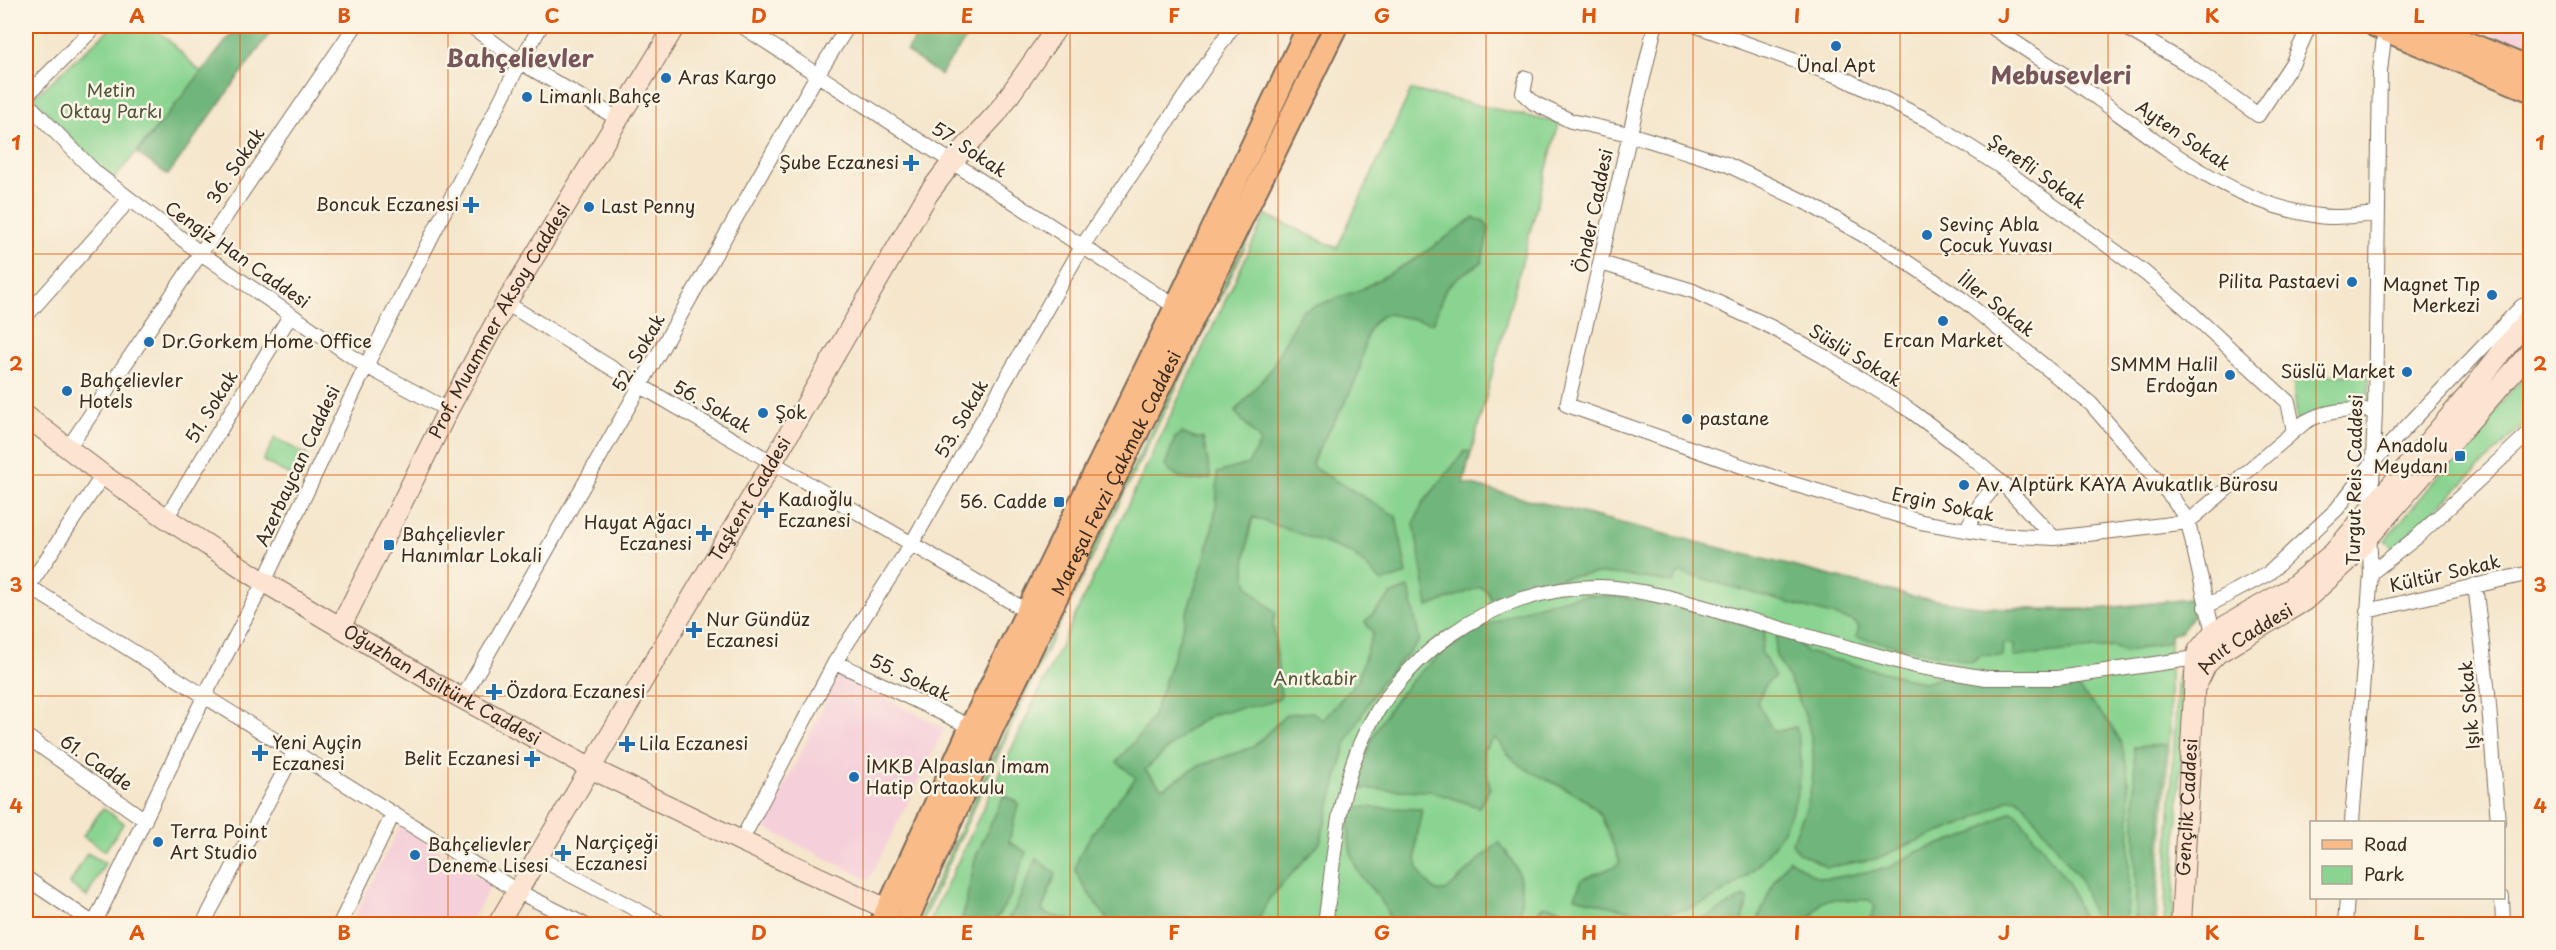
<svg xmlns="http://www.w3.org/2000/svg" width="2556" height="950" font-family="'Playpen Sans',sans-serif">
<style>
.built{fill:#f5cfd9}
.green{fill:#8ad491;stroke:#627f58;stroke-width:1.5}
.forest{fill:#6fb67b;stroke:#55704c;stroke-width:1.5}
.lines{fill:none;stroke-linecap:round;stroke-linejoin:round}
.street-casing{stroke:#7c6c5b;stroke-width:16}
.secondary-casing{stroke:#7c6c5b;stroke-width:22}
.primary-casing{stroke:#7c6c5b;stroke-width:26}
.street{stroke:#fff;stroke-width:14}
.secondary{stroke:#fde4d0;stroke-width:20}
.primary{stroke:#f9bc89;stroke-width:22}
.grid{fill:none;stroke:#df570d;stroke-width:1.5;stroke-opacity:0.55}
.poi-dot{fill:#1f6fb2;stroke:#fcf5e5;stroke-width:2}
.labels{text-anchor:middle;stroke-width:5;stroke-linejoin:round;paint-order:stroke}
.poi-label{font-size:18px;fill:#3b2a1e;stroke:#fcf5e5;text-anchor:start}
.park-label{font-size:18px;fill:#4f543b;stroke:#fcf5e5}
.street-label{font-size:18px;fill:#3b2a1e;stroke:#fcf5e5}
.district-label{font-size:24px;font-weight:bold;fill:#76555b;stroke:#fcf5e5}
.neatline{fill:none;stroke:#df570d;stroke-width:2}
.grid-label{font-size:20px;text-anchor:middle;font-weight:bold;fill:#df570d}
</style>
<rect width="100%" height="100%" fill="#fcf5e5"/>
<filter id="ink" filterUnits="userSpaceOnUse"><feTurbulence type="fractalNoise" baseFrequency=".0167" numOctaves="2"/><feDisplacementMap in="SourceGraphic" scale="12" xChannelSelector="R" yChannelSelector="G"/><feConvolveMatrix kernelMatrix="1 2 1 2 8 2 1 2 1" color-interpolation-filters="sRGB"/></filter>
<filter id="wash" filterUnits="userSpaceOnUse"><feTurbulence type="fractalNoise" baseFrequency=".008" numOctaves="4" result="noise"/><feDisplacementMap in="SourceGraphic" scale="24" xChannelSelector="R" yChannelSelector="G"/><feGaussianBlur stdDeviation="1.35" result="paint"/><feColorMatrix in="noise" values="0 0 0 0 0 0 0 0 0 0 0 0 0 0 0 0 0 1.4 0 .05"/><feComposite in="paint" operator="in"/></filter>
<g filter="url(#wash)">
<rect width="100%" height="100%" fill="#f5e6cc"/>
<path class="built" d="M2470 26H2526L2529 50Z
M839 675 945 728 869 880 764 827Z
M400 826 491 885 470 924H350Z"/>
<path class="green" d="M113 26H154L202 73 114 179 89 158 33 98Z
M1411 90 1559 123 1463 483 1910 596 1967 606 2035 609H2096L2190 599 2193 616 2181 632 2170 635V733L2156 924H928L1266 215 1337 248Z
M1259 211 1262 213 1218 302 1216 301Z
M1205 321H1209L1034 676 921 924H917L1031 675Z
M2530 369V419L2394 549 2385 540Z
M2369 374V404L2297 422 2293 377Z
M275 438 307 455 295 478 263 461Z
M2178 671H2186L2172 924H2164Z
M103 808 124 823 105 851 83 836Z
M87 853 105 863 87 897 70 884Z"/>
<path class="forest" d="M238 26H275L168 175 137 153Z
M924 26H975L940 75 906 51Z
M1473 218 1484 221 1489 229 1482 262 1458 277 1445 290 1433 323 1387 314C1362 322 1365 352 1359 372 1348 404 1325 432 1312 463L1314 468 1396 516 1407 574 1382 582 1352 553 1253 517C1249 530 1242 571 1247 582 1252 594 1267 604 1276 613L1273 622 1281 696C1270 708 1231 707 1214 714 1188 726 1166 751 1145 770L1161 787H1165L1198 766 1253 747 1287 714 1312 712 1323 720 1357 681 1373 633 1365 622 1391 595 1409 587 1419 638 1418 643 1380 683 1347 741 1320 843 1269 899 1256 924H1111C1103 913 1078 882 1076 870 1073 852 1123 793 1136 778L1117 762C1128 747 1146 732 1153 715 1166 680 1178 643 1189 606 1204 560 1219 523 1217 473L1248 464 1260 443 1259 439 1235 412 1271 369 1301 311 1362 289 1417 258Z
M1182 433 1193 438H1203L1211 478C1193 482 1178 482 1165 466L1175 438Z
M1465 451 1471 452 1463 483 1910 596C1971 606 2035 614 2098 609 2129 607 2159 602 2190 599L2193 616 2181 632 2170 635V642L2125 652 2114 647 2014 657V644H2003L2002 656 1982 655 1971 662 1856 637 1859 627 1853 621 1682 573 1678 574 1673 583C1650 579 1627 574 1604 574 1564 574 1527 585 1491 599L1487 591 1480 587 1428 607 1414 523 1423 503Z
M1587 595C1647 596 1705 615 1763 630L1765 632 1761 651 1775 677 1766 684 1757 702 1774 732 1796 727C1819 807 1758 893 1679 911 1646 918 1606 905 1575 897L1582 879 1616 866 1620 862 1602 818C1588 792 1543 782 1520 765 1510 758 1502 747 1495 738L1483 750 1490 788 1479 807 1430 791 1363 789 1358 784C1378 676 1485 608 1587 595Z
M1777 635 1798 641 1806 652 1926 683 1938 678 2016 686 2070 683 2077 687C2091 703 2108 718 2118 737 2136 772 2128 863 2128 905L2123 924H2096L2080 879 2024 804 2017 798 2009 799 1973 820 1912 843 1876 859 1827 867 1798 852 1792 843C1796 830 1803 818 1807 805 1824 746 1805 706 1776 656L1775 650Z
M2166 745 2153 924H2132L2136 910 2134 747Z
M1004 795 1017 802 1018 805 1009 842 1026 852 1010 897 993 924H961L976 856Z
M1355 807 1422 809C1417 842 1405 868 1437 891H1446L1499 842C1525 876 1523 883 1519 924H1391C1383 896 1377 898 1361 876 1347 856 1348 834 1350 812Z
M2012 811 2018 815 2068 882 2085 924H1868L1875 907 1870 900H1828L1821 902 1807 924H1756L1774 881 1789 859 1815 876 1826 879 1888 868 1919 851 1974 833Z
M1036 859 1056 873 1042 910 1046 914 1086 924H1005L1016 907Z
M1745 896 1748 899 1742 924H1680L1707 917Z
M1543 906H1549L1610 924H1533L1537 913Z"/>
</g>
<g filter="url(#ink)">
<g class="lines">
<defs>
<path id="street" d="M471 26 520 62 617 118
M742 26 1176 307
M1655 26 1567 405 1790 483 1921 522 1994 535 2054 538 2188 522 2305 422C2328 409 2350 410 2375 410
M1697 26 1841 77 1931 122 1998 165 2145 273 2187 309 2288 402 2294 431
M1990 26C2027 50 2064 74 2100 100 2167 149 2233 204 2319 216 2337 219 2359 215 2378 214
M2123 26 2187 64 2258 115 2293 62 2309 26
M1526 78 1523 93 1534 103 1571 121 1629 134 1726 164 1809 204 1886 248 1963 300 2091 404 2174 500 2188 522 2213 633
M26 96 96 26
M26 102 96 173 199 252 366 366 448 410
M1601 263 1693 291 1771 327 1823 356 1911 411 1962 449 2004 485 2054 538
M506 303 641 386 1027 611
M26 316 129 200
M68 448 355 26
M2371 509 2375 410 2380 71 2385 29
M166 518 290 316
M1966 530 1981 503 1999 481
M2371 573 2417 537 2530 432
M2475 585 2488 693 2498 822
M28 586 517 891 583 924
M26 590 103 475
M2205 607 2269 573 2337 509 2374 461 2522 306 2530 308
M2367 611 2530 573
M835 662 971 727
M462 699 817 75 848 26
M26 736 145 820
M2352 822 2371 573 2369 534
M741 841 835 662 912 543 1083 245 1233 26
M537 857 663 924
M26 878 94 924
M2502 898 2503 924
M94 924 204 697 264 582 366 366 520 62 541 26
M203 924 294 753
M340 924 393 814
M1325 924C1333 871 1335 814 1353 763 1386 661 1492 586 1600 587 1623 587 1645 593 1667 597L1915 666 1986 678H2057L2196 658
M2345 924 2347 898"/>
<g id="secondary">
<path id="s1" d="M26 416 103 475 166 518 264 582 441 687 590 768 741 841 887 909"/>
<path id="s2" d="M341 626 448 410 506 303 675 26"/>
<path id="s3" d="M2197 684 2206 665 2218 653 2304 601 2347 562 2530 352"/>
<path id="s4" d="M498 924 772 463 928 194 953 161 997 113 1058 26"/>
<path id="s5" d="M2181 924 2196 658 2198 651 2213 633 2291 588 2333 553 2468 395 2530 316"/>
</g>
<g id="primary">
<path d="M2376 26 2530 90"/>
<path d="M2426 26 2530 69"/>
<path d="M881 924 971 727 1176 307 1309 26"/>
<path id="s6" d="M905 924 993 726 1336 26"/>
</g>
</defs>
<use href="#street" class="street-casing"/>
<use href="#secondary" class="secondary-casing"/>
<use href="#primary" class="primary-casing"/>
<use href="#street" class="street"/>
<use href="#secondary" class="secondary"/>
<use href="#primary" class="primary"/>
</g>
</g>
<path class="grid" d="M240 26V924M448 26V924M656 26V924M863 26V924M1070 26V924M1278 26V924M1486 26V924M1693 26V924M1900 26V924M2108 26V924M2316 26V822M26 254H2530M26 475H2530M26 696H2530M2316 898V924"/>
<g class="poi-dot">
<circle cx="1836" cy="46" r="6"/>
<circle cx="666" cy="78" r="6"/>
<circle cx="527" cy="97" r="6"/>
<path d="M908 154h6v6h6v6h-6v6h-6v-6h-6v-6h6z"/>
<path d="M468 196h6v6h6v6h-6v6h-6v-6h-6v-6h6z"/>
<circle cx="589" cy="207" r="6"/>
<circle cx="1927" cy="235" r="6"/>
<circle cx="2352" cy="282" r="6"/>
<circle cx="2492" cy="295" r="6"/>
<circle cx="1943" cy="321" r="6"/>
<circle cx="149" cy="342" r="6"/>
<circle cx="2407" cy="372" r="6"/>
<circle cx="2230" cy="375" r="6"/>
<circle cx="67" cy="391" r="6"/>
<circle cx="763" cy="413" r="6"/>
<circle cx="1687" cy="419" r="6"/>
<rect x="2454" y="450" width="12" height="12" rx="3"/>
<circle cx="1964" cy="485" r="6"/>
<rect x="1053" y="496" width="12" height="12" rx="3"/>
<path d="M763 501h6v6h6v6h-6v6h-6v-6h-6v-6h6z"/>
<path d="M701 524h6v6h6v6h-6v6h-6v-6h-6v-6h6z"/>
<rect x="383" y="539" width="12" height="12" rx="3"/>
<path d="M691 621h6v6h6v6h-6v6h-6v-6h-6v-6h6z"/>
<path d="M491 683h6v6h6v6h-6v6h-6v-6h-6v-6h6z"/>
<path d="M624 735h6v6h6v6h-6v6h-6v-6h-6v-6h6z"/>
<path d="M257 744h6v6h6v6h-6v6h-6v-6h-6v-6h6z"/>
<path d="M529 750h6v6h6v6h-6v6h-6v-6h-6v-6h6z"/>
<circle cx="854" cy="777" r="6"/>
<circle cx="158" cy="842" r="6"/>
<path d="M560 844h6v6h6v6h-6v6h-6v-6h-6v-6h6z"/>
<circle cx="415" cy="855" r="6"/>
</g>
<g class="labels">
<g class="poi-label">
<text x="1836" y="72" text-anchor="middle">Ünal Apt</text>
<text x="678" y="84">Aras Kargo</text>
<text x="539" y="103">Limanlı Bahçe</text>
<text x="899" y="169" text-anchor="end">Şube Eczanesi</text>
<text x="459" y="211" text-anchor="end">Boncuk Eczanesi</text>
<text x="601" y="213">Last Penny</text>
<text x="1939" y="231">Sevinç Abla<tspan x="1939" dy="21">Çocuk Yuvası</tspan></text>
<text x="2340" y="288" text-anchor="end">Pilita Pastaevi</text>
<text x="2480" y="291" text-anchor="end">Magnet Tıp<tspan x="2480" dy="21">Merkezi</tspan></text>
<text x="1943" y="347" text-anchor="middle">Ercan Market</text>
<text x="161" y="348">Dr.Gorkem Home Office</text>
<text x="2218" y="371" text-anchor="end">SMMM Halil<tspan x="2218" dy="21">Erdoğan</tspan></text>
<text x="2395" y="378" text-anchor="end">Süslü Market</text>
<text x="79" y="387">Bahçelievler<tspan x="79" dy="21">Hotels</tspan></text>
<text x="775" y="419">Şok</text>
<text x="1699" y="425">pastane</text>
<text x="2448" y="452" text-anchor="end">Anadolu<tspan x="2448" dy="21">Meydanı</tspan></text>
<text x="1976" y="491">Av. Alptürk KAYA Avukatlık Bürosu</text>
<text x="778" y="506">Kadıoğlu<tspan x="778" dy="21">Eczanesi</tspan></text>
<text x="1047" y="508" text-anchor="end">56. Cadde</text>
<text x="692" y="529" text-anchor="end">Hayat Ağacı<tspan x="692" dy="21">Eczanesi</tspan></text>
<text x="401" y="541">Bahçelievler<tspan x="401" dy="21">Hanımlar Lokali</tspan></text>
<text x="706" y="626">Nur Gündüz<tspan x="706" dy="21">Eczanesi</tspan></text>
<text x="506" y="698">Özdora Eczanesi</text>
<text x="272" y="749">Yeni Ayçin<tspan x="272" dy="21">Eczanesi</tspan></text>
<text x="639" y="750">Lila Eczanesi</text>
<text x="520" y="765" text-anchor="end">Belit Eczanesi</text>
<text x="866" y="773">İMKB Alpaslan İmam<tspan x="866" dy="21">Hatip Ortaokulu</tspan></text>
<text x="170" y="838">Terra Point<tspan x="170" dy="21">Art Studio</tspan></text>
<text x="575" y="849">Narçiçeği<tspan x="575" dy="21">Eczanesi</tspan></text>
<text x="427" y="851">Bahçelievler<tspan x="427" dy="21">Deneme Lisesi</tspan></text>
</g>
<g class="park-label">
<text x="111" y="97">Metin<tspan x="111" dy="21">Oktay Parkı</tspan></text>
<text x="1315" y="685">Anıtkabir</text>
</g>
<g class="street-label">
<text transform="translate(2183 136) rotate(34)" y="6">Ayten Sokak</text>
<text transform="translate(969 150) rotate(33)" y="6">57. Sokak</text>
<text transform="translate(236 166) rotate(-56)" y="6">36. Sokak</text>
<text transform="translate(2037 172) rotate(35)" y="6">Şerefli Sokak</text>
<text transform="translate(1594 211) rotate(-78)" y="6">Önder Caddesi</text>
<text transform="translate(237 255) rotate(35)" y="6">Cengiz Han Caddesi</text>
<text transform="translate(1996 305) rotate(38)" y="6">İller Sokak</text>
<text dy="6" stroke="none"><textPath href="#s2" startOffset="344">Prof. Muammer Aksoy Caddesi</textPath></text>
<text transform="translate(639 353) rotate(-60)" y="6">52. Sokak</text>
<text transform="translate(1855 356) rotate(31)" y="6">Süslü Sokak</text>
<text transform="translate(212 407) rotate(-58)" y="6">51. Sokak</text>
<text transform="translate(712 407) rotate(30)" y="6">56. Sokak</text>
<text transform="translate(962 419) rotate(-60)" y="6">53. Sokak</text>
<text transform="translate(298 466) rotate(-65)" y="6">Azerbaycan Caddesi</text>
<text dy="6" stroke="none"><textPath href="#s6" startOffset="498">Mareşal Fevzi Çakmak Caddesi</textPath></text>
<text transform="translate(2355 480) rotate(-89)" y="6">Turgut Reis Caddesi</text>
<text dy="6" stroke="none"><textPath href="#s4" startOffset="494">Taşkent Caddesi</textPath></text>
<text transform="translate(1943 505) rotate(12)" y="6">Ergin Sokak</text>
<text transform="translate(2445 574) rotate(-13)" y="6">Kültür Sokak</text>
<text dy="6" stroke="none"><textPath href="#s3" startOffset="68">Anıt Caddesi</textPath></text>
<text transform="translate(910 678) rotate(25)" y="6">55. Sokak</text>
<text dy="6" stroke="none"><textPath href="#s1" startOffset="496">Oğuzhan Asiltürk Caddesi</textPath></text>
<text transform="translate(2470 705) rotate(-95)" y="6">Işık Sokak</text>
<text transform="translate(96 763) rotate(35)" y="6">61. Cadde</text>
<text dy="6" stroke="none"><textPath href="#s5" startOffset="117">Gençlik Caddesi</textPath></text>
</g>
<g class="district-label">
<text x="520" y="67">Bahçelievler</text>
<text x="2061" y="84">Mebusevleri</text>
</g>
</g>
<rect width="2556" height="950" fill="none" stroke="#fcf5e5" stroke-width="66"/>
<rect x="2310" y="821" width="195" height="78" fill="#fcf5e5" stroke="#afa495" stroke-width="1.5"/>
<rect x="2322" y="840" width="30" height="9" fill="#f9bc89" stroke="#afa495" stroke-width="1.5"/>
<text x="2364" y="851" font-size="18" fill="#3b2a1e">Road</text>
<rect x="2322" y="866" width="30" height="18" fill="#8ad491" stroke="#afa495" stroke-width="1.5"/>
<text x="2364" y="881" font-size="18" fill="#3b2a1e">Park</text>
<rect x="33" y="33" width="2490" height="884" class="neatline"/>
<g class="grid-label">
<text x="137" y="23">A</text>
<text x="344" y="23">B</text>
<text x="552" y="23">C</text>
<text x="759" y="23">D</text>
<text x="967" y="23">E</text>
<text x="1174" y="23">F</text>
<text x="1382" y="23">G</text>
<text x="1589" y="23">H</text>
<text x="1797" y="23">I</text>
<text x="2004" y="23">J</text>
<text x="2212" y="23">K</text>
<text x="2419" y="23">L</text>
<text x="16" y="150">1</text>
<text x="2540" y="150">1</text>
<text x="16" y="371">2</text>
<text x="2540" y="371">2</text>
<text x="16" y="592">3</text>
<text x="2540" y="592">3</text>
<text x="16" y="813">4</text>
<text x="2540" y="813">4</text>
<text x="137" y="940">A</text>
<text x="344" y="940">B</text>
<text x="552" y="940">C</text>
<text x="759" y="940">D</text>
<text x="967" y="940">E</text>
<text x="1174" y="940">F</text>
<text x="1382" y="940">G</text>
<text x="1589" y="940">H</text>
<text x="1797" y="940">I</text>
<text x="2004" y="940">J</text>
<text x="2212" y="940">K</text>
<text x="2419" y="940">L</text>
</g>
</svg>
